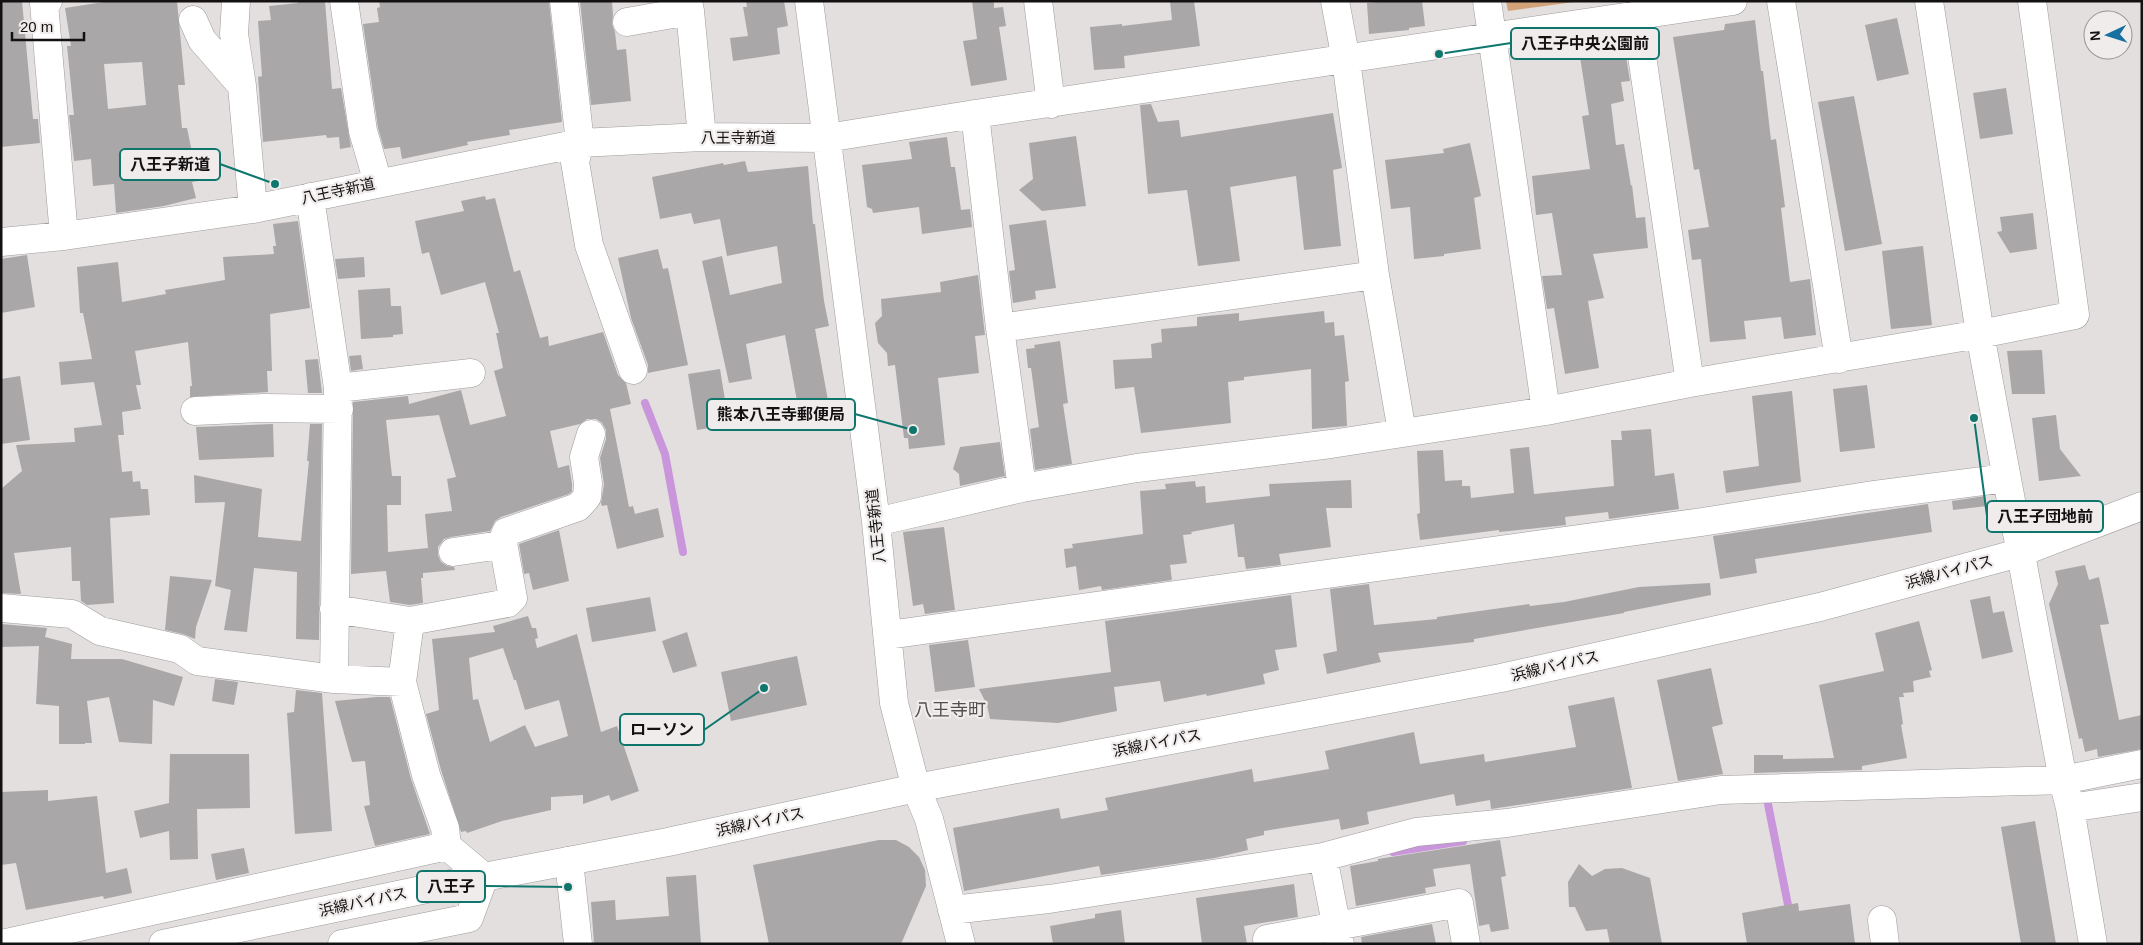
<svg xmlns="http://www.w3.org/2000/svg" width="2143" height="945" font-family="Arial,'Noto Sans JP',sans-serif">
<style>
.green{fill:#d2a379}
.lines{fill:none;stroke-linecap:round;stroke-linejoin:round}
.stream{stroke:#c996db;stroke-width:8}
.building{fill:#aaa7a8;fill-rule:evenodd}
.minor-casing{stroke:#9e9b9b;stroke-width:29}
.highway-casing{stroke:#9e9b9b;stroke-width:29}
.minor{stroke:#fff;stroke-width:28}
.highway{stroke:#fff;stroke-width:28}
.labels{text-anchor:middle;stroke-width:4.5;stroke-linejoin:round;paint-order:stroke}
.street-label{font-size:15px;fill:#131112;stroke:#f0ecec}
.quarter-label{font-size:18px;fill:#524f4f;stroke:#f0ecec}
.leader{fill:none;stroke:#0f766e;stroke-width:2}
.callout-dot{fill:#0f766e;stroke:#f0ecec;stroke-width:2}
.callout{fill:#f0ecec;stroke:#0f766e;stroke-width:2}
.callout-label{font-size:16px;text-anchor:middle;font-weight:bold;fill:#131112}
</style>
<rect width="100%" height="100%" fill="#e3dfdf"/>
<path class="green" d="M1506 1H1582L1508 11Z"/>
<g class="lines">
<path class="stream" d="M645 403 665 454 683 552
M1767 799 1790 915
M1393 852 1463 841"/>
</g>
<path class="building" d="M1 1H22L33 119H38L40 143 1 147Z
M110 1H177L185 85H178L182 128H187L198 181 192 182 196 198 164 206 116 213 114 184 93 186 91 159 74 161 69 115H74L67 46H71L65 8ZM142 62 146 105 108 109 104 64Z
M298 1H325L332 89 341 88 351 147 340 149 339 137 327 138 326 135 263 142 258 77 262 76 258 21 271 20 269 6 298 3Z
M379 1H549L562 122 509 130 510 135 467 142 468 145 402 159 400 147 384 149 378 128 363 24 379 22 377 8 380 7Z
M580 1H612L613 15 612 24 615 32 617 50 626 49 631 101 591 105Z
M746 1H784L788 26 777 28 780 54 733 61 730 38 748 36 743 7H747Z
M972 1H994V8L1003 7 1006 26 999 27 1007 80 971 86 963 41 977 39Z
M1170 1H1194L1200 46 1124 56 1125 68 1094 70 1090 27 1122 24V26L1172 20Z
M1386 1H1422L1425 26 1409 28V30L1369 34 1367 3Z
M1897 18 1909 74 1877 81 1865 25Z
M1755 20 1761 71H1763L1771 140 1776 139 1785 207 1781 208 1790 282 1810 279 1816 335 1784 339 1781 317 1744 321 1746 339 1710 342 1701 259 1692 260 1688 230 1709 227 1699 169 1694 170 1673 37 1724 30 1725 24Z
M1625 50 1630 81 1621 82 1624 101 1611 104 1616 145 1624 144 1631 186 1632 185 1636 218 1645 217 1648 248 1593 254 1604 298 1588 301 1599 368 1565 374 1554 308 1547 309 1542 276 1562 275 1552 213 1536 215 1532 176 1590 169 1582 116 1589 115 1580 57Z
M2006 88 2013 134 1980 139 1973 93Z
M1854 96 1882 244 1845 251 1818 102Z
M1151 104 1158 122 1179 120 1181 137 1333 113 1342 168 1333 170 1341 246 1304 250 1296 176 1230 187 1240 261 1198 266 1187 190 1148 194 1140 105Z
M1076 136 1086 206 1042 211 1019 190 1033 179 1029 143Z
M947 137 951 167H955L961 210 970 209 972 227 922 234 919 207 873 213 872 209 867 207 862 165 912 159 909 142Z
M1470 143 1481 196 1474 198 1481 249 1444 254V256L1414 259 1410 207 1391 209 1385 160 1444 153 1443 149Z
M745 161 748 172 808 166 813 224H815L824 301 829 326 815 329 829 406 799 412 785 335 746 344 752 379 729 383 702 261 722 256 730 295 782 283 777 246 727 256 720 219 694 224 691 213 660 219 652 177 723 163 724 165Z
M485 196 486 200 495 198 514 272 520 270 540 338 548 336 549 346 603 332 618 375 626 383 631 404 610 409 629 507 633 506 635 514 658 508 664 537 617 549 607 505 602 506 601 503 604 484 600 458 606 439V430L602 423 596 419H587L580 424 550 431 558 468 569 465 572 484V491L569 494 501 517 495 521 490 531 451 537 444 539 438 547V555L441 562 447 566 454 567 455 570 423 573V578H421L423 603 410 605 390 602 386 571 351 574 353 402 408 396 409 404 461 390 470 425 506 416 494 371 503 368 496 333H499L485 282 441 295 429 252 422 254 415 221 464 211 461 201ZM439 415 456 477 447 479 452 511 425 514 428 548 388 552 387 505H401V476H392L386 420Z
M2033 213 2037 249 2010 253 1997 232 2002 231 2000 217Z
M1046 220 1056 288 1035 291 1036 299 1013 303 1009 271 1015 270 1009 225Z
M298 221 310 308 270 314 272 371H267L268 392 190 397V386H192L188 342 135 351 141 385H136L141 409 122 412 124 435H118L122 472 132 471 133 482 140 481 141 489H148L150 515 110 518 114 603 87 605 81 601 80 581H72L71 547 14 553 21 594 1 593V489L22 471 16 445 75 442 74 428 102 425 94 382 61 385 59 362 92 359 83 313H80L77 267 118 262 122 302 166 294 165 290 225 280 223 257 274 254 273 246H276L273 224Z
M1923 246 1932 325 1891 329 1882 251Z
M658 249 663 269 668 268 688 365 648 373V365L631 318 618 258Z
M27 255 35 307 1 313V259Z
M364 257 365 277 338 279 335 259Z
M978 275 985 335 975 336 979 373 938 378 945 445 909 449 908 438H904L895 365 888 366 887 353 878 343 875 323 882 316 881 299 941 292 940 282Z
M390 288 391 306H401L403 334 393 335V337L361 339 358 290Z
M1324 311 1325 323 1334 322 1335 336 1344 335 1349 381 1345 382 1347 426 1312 429 1311 369 1244 377V380L1228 382 1231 423 1141 433 1134 387 1115 389 1113 360 1152 358 1151 344 1162 342 1161 329 1197 326V317L1239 313V321Z
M1060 341 1068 403 1063 404 1072 464 1035 470 1030 429 1039 427 1031 368H1028L1026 349 1035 348 1034 345Z
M2042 350 2045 394H2012L2007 351Z
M361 355 363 369 351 371 349 356Z
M318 359 322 393H308L305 360Z
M720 369 729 425 697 430 688 374Z
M20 376 30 440 1 444V379Z
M1867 385 1875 448 1840 452 1833 389Z
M1792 391 1801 482 1726 493 1723 471 1759 466 1752 396Z
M2056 415 2060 449 2081 476 2039 481 2032 418Z
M273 424 274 457 199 460 196 427Z
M310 424H322L319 640 296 639 297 572 254 568 247 632 224 630 231 590 215 586 225 502 195 503 194 475 262 489 258 537 301 541 309 461H307Z
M1651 429 1655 476 1674 473 1679 509 1609 519 1608 512 1565 517 1566 525 1499 532V530L1420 540 1417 514 1420 513 1417 451 1443 450 1445 481 1462 480V486H1470L1471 498 1514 493 1510 449 1529 447 1534 494 1614 486 1611 440H1622L1621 431Z
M1000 442 1005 476 960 486 959 474 953 469 960 447Z
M1351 480 1352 508H1326L1331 547 1279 554 1281 565 1246 569 1244 557H1238L1234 524 1191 532 1192 534 1183 535 1187 563 1170 565 1172 580 1102 590 1101 586 1079 590 1076 566 1066 568 1064 549 1073 548 1072 544 1143 534 1140 491 1166 489 1165 484 1195 481 1196 487 1205 486 1206 503 1270 496 1269 484Z
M1985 496 1987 506 1953 510 1952 501Z
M1928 504 1932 532 1755 559 1757 573 1720 579 1713 536Z
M944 527 955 610 925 614 923 604 913 606 903 532Z
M559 530 569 581 533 590 529 573 524 574 519 544Z
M2085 565 2089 580 2099 577 2109 624 2100 625 2119 720 2142 715V749L2098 757 2097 749 2085 752 2082 738 2079 739 2049 604 2058 584 2055 571Z
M170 576 212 580 196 627 195 639 183 634 165 630Z
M1710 583 1711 595 1624 612V613L1474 639V642L1378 653 1381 662 1327 674 1323 654 1337 651 1330 589 1369 584 1374 625 1437 619V617L1529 604 1530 606 1564 602 1639 587Z
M1291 595 1297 647 1275 650 1279 670 1263 674 1265 684 1207 696 1206 694 1164 702 1160 681 1114 687 1117 711 1058 723 990 719 987 705 979 689 1111 672 1105 621Z
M1990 596 1993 613 2004 611 2013 652 1982 659 1970 600Z
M650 597 656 631 592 642 586 608Z
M528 616 532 628H536L538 638 535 639 537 648 577 634 601 732 617 726 639 791 611 801 609 795 583 804V795L551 797V810L502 821 467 833 466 831 461 832 441 770 426 714 439 710 432 639 495 632 493 626ZM503 648 514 680H516L525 710 559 700 568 736 535 747 525 725 490 742 478 699 473 700 469 658Z
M1919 621 1932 670 1929 671 1931 677 1913 681 1914 692 1903 693 1904 697H1899L1903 724 1901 725 1907 758 1862 766V770L1754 773V755H1783V759L1834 758 1819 685 1884 671 1875 633Z
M1 624 47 628 45 637 72 644 71 659H122L183 677 174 706 153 700 152 744 119 742 109 697 87 701 92 743H85V744H59V706L36 704 39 646 1 647Z
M687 632 697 666 673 673 662 641Z
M968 640 975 687 935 692 929 645Z
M797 656 807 705 731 721 721 672Z
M1711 668 1723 724 1712 727 1723 774 1678 781 1657 680Z
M215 679 238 682 234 705 212 701Z
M296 690 322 693 332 831 295 834 287 713 294 712Z
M377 697H390L411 779 430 834 375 846 364 806 370 805 365 761 352 762 335 701Z
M1614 697 1632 788 1491 809 1490 800 1456 806 1454 794 1367 812 1369 824 1341 830 1339 819 1264 831V835L1246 839 1248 850 1215 858 1101 875 1099 866 964 891 953 828 1059 808 1061 819 1108 810 1105 798 1252 769 1254 782 1329 769 1325 751 1414 732 1420 764 1484 754 1485 762 1576 747 1568 706Z
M170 754H249L250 808 197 809 198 859 170 860 169 831 140 838 134 811 169 803Z
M48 790V801L97 796 106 873 127 868 132 893 104 899 103 896 26 910 16 863 1 865V792Z
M2035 821 2056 944H2021L2001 827Z
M879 840H896L909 847 919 857 925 870 926 886 901 944H769L753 865Z
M1500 840 1506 876 1501 877 1509 929 1491 932 1489 924 1479 926 1470 864 1433 869 1436 886 1425 888 1426 893 1356 906 1350 866 1378 861V859Z
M244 848 249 873 216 880 211 854Z
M1579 864 1592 876 1605 869 1622 868 1650 878 1662 944H1610L1607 929 1586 931 1575 907H1569L1568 882Z
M696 875 701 944H594L591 902 615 900 616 920 669 916 666 877Z
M1294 884 1298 917 1244 926 1247 944H1202L1196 898Z
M1798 903 1799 911 1850 904 1855 944H1747L1742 913Z
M1121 910 1125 944H1053L1050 926 1095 918V914Z
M1432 924 1436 944H1362L1361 937Z"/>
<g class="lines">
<defs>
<path id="minor" d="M48 1 44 3 64 236
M236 1 234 34 242 86 253 209
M344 1 363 131 378 183
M564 1 580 143 575 162 589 245 633 370
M809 1 876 522 894 703 916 788 929 819 961 944
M1038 1 1051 104
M1335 1 1346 60 1375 275 1402 432
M1487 1 1546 411
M1781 1 1839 359
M1929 1 1980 334 2063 780 2070 808 2093 944
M690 11 702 137
M1636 15 1690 383
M193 20 202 40 242 86
M627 22 690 11 688 1
M975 114 1000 328 1022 488
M310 197 338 388 334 679
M1 242 64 236 253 209 580 143 702 137 827 138 975 114 1733 1
M1000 328 1375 275
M338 388 471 373
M195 411 264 408 339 409
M876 522 1022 488 1137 468 1331 444 1546 411 1690 383 1980 334 2075 315 2032 1
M453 552 501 545 506 532 578 507 587 497 588 483 584 457 591 434
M1 608 72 614 100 631 180 649 197 661 334 679 402 682 426 775 445 828 447 846 484 877 469 918 342 944
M334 609 410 621 508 603 513 598 503 543
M888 635 1702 522 1867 496 2006 478
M402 682 410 621
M2070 808 2142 797
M1323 857 1340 944
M569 861 578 944
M952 910 1049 899 1323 857 1416 832 1507 823 1721 790 2063 780 2142 764
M1882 920 1885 944
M2 944 447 846
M1268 944 1267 939 1459 903 1466 944"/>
<path id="highway" d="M163 944 484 877 668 842 916 788 1501 678 1820 607 2019 553 2142 506"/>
</defs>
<use href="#minor" class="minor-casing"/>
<use href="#highway" class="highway-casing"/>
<use href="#minor" class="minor"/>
<use href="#highway" class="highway"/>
</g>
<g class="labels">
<g class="street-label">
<text x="738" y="143">八王寺新道</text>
<text transform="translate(338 191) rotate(-12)" y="5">八王寺新道</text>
<text transform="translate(876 526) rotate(-96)" y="5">八王寺新道</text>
<text transform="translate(1949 572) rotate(-15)" y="5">浜線バイパス</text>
<text transform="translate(1555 666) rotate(-13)" y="5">浜線バイパス</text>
<text transform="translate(1157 743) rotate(-11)" y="5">浜線バイパス</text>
<text transform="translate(760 822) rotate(-12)" y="5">浜線バイパス</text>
<text transform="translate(363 902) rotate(-12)" y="5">浜線バイパス</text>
</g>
<g class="quarter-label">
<text x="950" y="716">八王寺町</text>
</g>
</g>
<path class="leader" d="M1439 54L1511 43M275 184L220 164M913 430L855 414M1974 418L1987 516M764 688L704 730M568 887L485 886"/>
<g class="callout-dot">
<circle cx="1439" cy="54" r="5"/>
<circle cx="275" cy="184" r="5"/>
<circle cx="913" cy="430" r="5"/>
<circle cx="1974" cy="418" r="5"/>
<circle cx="764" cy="688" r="5"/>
<circle cx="568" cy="887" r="5"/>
</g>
<g class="callout">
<rect x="1511" y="28" width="148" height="31" rx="5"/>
<rect x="120" y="149" width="100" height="31" rx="5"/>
<rect x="707" y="399" width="148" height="31" rx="5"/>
<rect x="1987" y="501" width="116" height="31" rx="5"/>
<rect x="620" y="714" width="84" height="31" rx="5"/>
<rect x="417" y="871" width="68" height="31" rx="5"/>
</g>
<g class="callout-label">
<text x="1585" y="49">八王子中央公園前</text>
<text x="170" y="170">八王子新道</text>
<text x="781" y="420">熊本八王寺郵便局</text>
<text x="2045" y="522">八王子団地前</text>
<text x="662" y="735">ローソン</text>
<text x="451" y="892">八王子</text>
</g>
<rect width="2143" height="945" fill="none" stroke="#131112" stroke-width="5"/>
<g transform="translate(2108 35) rotate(266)"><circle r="24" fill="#f0ecec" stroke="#989495"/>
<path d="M0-4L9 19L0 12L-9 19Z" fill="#1771a0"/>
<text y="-8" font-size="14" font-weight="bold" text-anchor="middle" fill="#131112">N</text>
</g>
<path d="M12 32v8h72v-8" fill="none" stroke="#131112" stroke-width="2.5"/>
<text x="20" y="32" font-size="15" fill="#131112" stroke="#f0ecec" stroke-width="4" paint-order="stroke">20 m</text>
</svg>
